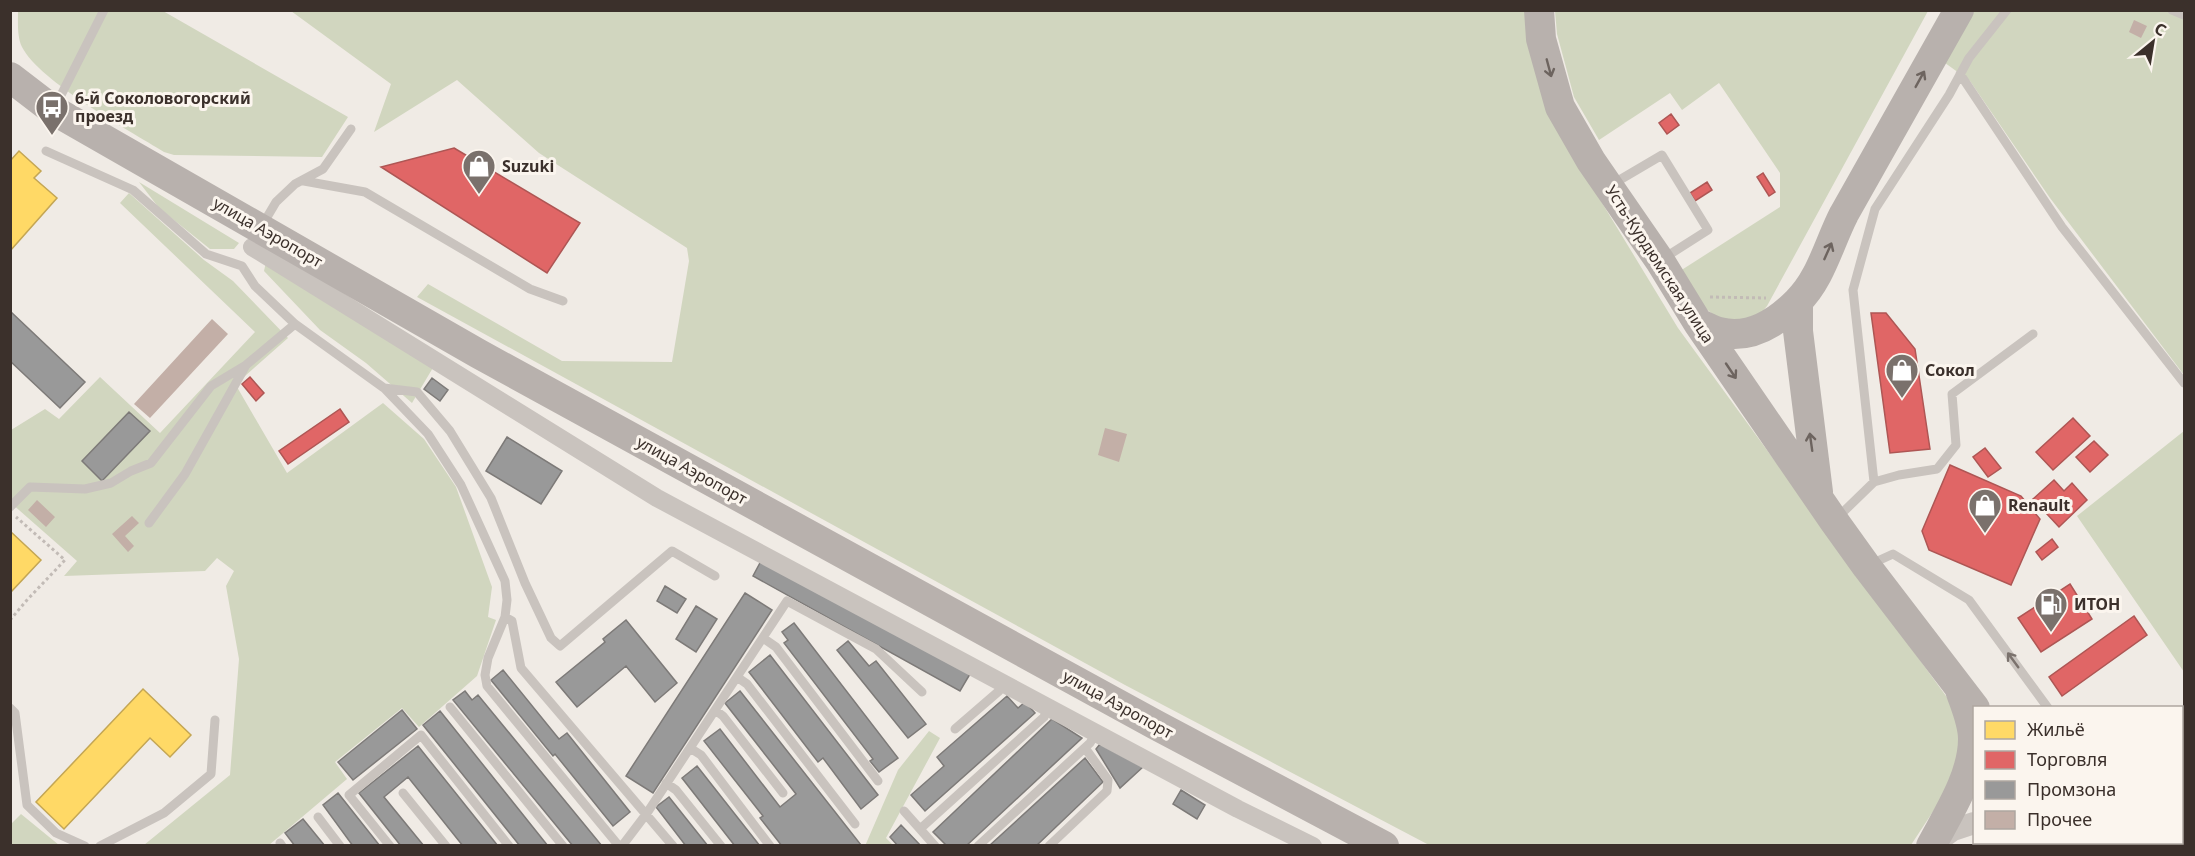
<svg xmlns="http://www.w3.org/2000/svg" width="2195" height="856" font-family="'Noto Sans',sans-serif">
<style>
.green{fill:#d1d6bf}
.homes{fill:#ffd966;stroke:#c4a654;stroke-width:1.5}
.shops{fill:#e06666;stroke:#ae5654;stroke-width:1.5}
.industry{fill:#999;stroke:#7d7a78;stroke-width:1.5}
.building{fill:#c3afa7}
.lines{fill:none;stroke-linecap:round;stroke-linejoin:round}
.path{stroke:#c2bbb6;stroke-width:3;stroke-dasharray:3 3;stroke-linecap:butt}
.service{stroke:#c9c3be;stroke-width:9}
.minor{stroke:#c9c3be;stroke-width:18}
.tertiary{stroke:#c9c3be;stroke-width:22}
.primary{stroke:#b8b1ad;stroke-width:30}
.oneway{stroke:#6d645f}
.oneway2{stroke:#7b726d}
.labels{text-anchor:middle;stroke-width:6;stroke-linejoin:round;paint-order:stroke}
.poi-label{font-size:16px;font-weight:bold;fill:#3b302b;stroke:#fbf5ee;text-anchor:start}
.street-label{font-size:16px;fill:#3b302b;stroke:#fbf5ee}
</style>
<rect width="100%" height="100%" fill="#f0ebe5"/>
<path class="green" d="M18 11H163L348 117 322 157 174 155 164 152C129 130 40 82 22 47 17 37 18 22 18 11Z
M291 11H1527L1596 193 1678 328 1954 707 1963 744 1951 784 1911 845H1429L1125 685 417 297 428 284 562 361 672 362 689 261 687 248 539 153 457 80 374 132 391 84Z
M1555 11H1928L1767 306 1758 317 1726 324 1706 309 1680 271 1780 207V173L1719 83 1682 110 1670 93 1599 140 1574 97 1557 34Z
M1970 11H2184V375L2050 198 1970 81 1941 60Z
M139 182 239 243 234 249H210L159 208Z
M129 193 204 260 233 281 288 338 245 376 237 387 287 473 383 403 424 439 456 487 492 587 488 617 496 620 477 676 419 727 402 708 335 762 347 779 269 845H144L230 775 239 659 226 586 234 571 217 558 205 571 64 576 77 561 11 503V430L45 409 59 419 100 377 160 433 255 332 120 203Z
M266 262 434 366 412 403 366 363 320 330 264 271Z
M2184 431V672L2077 516Z
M929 731 940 738 886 838 893 845 865 846 898 770Z
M21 814 59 845H11V824Z"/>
<path class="homes" d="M19 151 41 171 34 178 57 198 10 251V161Z
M10 531 41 560 10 593Z
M143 689 191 735 170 757 150 738 64 829 36 802Z"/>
<path class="shops" d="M1671 114 1679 125 1667 134 1659 123Z
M454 148 580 223 547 273 381 167Z
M1763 173 1775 192 1769 196 1757 177Z
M1707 182 1712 190 1695 201 1690 193Z
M1871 313H1886L1915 349 1930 449 1890 453Z
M250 377 264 393 256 401 242 384Z
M340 409 349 422 288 464 279 451Z
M2073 418 2090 436 2053 470 2036 452Z
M2094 441 2108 455 2090 472 2076 457Z
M1985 448 2001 468 1988 477 1973 457Z
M1950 465 2021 496 2040 519 2011 585 1929 550 1922 531Z
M2054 480 2064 491 2072 483 2087 500 2059 527 2033 499Z
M2052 539 2058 547 2042 560 2036 552Z
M2070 584 2092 619 2041 652 2018 618Z
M2134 616 2147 635 2062 696 2049 677Z
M2184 804V846H2181L2182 806Z"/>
<path class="industry" d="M10 311 85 382 60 408 10 361Z
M432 378 448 390 440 401 424 389Z
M129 412 150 431 102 481 82 461Z
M507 437 562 471 541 504 486 471Z
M761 561 970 674 960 691 753 576Z
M665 586 686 599 677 613 657 601Z
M745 593 772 610 653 793 626 776Z
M696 606 717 619 696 652 676 639Z
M626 620 677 683 655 702 626 666 577 707 556 682 605 642 603 639Z
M794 623 898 758 879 772 870 761 873 759 784 643 788 640 782 632Z
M848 641 869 666 876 661 926 724 908 738 837 650Z
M770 655 878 795 861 809 823 758 818 762 749 672Z
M503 670 559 739 567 733 630 812 613 826 555 754 553 756 491 680Z
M465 691 472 700 478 695 602 846H573L453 700Z
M740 691 861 845 782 846 760 818 763 816 704 741 720 729 780 807 796 794 725 703Z
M1007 696 1018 708 1025 702 1035 713 925 811 911 795 944 766 937 757Z
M402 710 417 729 353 780 338 762Z
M440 711 548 846H520L423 725Z
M1052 719 1082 738 966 846H947L933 832Z
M1100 744 1143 767 1120 788 1096 749Z
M418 746 498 846H463L408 777 384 797 424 846H401L359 793Z
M1085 758 1103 782 1036 846H989Z
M697 766 760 846H735L682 778Z
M1181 790 1205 805 1197 819 1173 804Z
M338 793 380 846H353L323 805Z
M669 797 708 846H686L656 807Z
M303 819 325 846H295L285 833Z
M901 825 921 846H898L890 837Z"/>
<path class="building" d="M2134 20 2147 26 2141 38 2129 32Z
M212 319 228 334 150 418 134 404Z
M1105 428 1127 434 1119 462 1098 455Z
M37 500 55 517 46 527 28 510Z
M132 516 139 523 125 536 134 546 128 552 112 534Z"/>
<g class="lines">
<path class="path" d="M1710 297 1766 298
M10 620 27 600 65 560 16 517"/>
<path class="service" d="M2172 10 2184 15
M1960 74 2062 227 2184 383
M55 107 104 10
M46 151 133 190 206 254 242 266 255 286 295 324 384 388 428 434 461 485 505 581 507 600 505 617 488 658 485 675 487 686 619 846
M304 181 365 192 530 289 563 301
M1611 185 1662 155 1708 230 1664 258
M263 224 276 202 295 184 323 169 351 129
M384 388 417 392 450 431 491 498 525 583 551 638 560 646 672 551 715 576
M1874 482 1853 290 1875 209 1949 95 1969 58 2007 10
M10 507 30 487 85 489 111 483 131 471 151 463 211 386 246 365
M1838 517 1874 482 1899 475 1937 469 1956 445 1952 394 2033 334
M149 523 185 474 246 365 295 324
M1871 564 1893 554 1969 600 2048 708
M505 617 512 621 521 668 673 846
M763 638 776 647 878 781
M737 677 747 684 855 824
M450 707 563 846
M10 708 15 713 27 805 56 833 85 846
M715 710 723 716 783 793
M955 729 999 691 1003 683
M690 748 701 755 770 846
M666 783 676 790 721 846
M2182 790 2184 788
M403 793 446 846
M904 811 920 829
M318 817 340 846
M2118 842 2120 846
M280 843 282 846
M100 846 164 813 211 774 215 720
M390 846 349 795 421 735 509 846
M622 846 647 813 787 601 876 649 922 692
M935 846 920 829 1044 717 1048 707
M978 846 1090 743 1096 733
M1049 846 1107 791 1108 780 1085 748"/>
<path class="minor" d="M252 247 657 498 1238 809 1313 846"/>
<path class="tertiary" d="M2053 842 2056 846
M1934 844 1953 830 1974 823"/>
<path class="primary" d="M1539 10 1541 39 1560 107 1591 161 1660 261 1698 323 1834 521 1867 567 1975 708
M10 77 53 110 479 354 1156 725 1384 846
M1798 301V331L1818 492
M1698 323C1705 326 1712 330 1719 332 1749 340 1776 323 1797 302 1821 279 1829 243 1844 214 1882 146 1920 78 1959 10
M2078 842 2080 846
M1931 846C1948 814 1973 776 1973 739 1973 722 1965 705 1960 690"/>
</g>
<defs><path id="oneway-shaft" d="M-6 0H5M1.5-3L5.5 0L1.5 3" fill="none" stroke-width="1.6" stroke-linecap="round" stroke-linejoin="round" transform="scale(1.5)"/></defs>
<g class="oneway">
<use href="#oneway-shaft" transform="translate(1549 68) rotate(75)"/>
<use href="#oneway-shaft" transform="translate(1920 79) rotate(-61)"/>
<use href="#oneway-shaft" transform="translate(1828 251) rotate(-66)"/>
<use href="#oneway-shaft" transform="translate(1731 371) rotate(56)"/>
<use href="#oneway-shaft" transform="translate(1811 442) rotate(-98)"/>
</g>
<use class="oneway2" href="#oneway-shaft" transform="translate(2013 660) rotate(-126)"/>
<defs>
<symbol id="bus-pin" viewBox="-11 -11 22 30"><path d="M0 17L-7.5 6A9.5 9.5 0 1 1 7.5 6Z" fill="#7a716c" stroke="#fbf5ee"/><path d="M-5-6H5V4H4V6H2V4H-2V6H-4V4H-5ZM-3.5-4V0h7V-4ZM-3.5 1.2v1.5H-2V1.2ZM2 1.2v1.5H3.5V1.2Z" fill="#fff"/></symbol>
<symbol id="shop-pin" viewBox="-11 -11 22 30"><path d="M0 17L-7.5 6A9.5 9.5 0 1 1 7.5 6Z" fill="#7a716c" stroke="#fbf5ee"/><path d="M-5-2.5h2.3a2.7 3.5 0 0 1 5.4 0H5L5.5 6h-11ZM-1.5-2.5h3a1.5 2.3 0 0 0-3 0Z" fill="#fff"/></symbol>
<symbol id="fuel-pin" viewBox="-11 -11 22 30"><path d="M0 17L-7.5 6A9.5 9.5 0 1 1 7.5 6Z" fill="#7a716c" stroke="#fbf5ee"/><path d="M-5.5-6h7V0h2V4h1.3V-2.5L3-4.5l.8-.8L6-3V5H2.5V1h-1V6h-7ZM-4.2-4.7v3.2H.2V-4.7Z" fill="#fff"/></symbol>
</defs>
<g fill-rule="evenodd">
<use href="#bus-pin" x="33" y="88" width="38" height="52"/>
<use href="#shop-pin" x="460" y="147" width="38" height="52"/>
<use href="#shop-pin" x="1883" y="351" width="38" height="52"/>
<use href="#shop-pin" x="1966" y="486" width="38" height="52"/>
<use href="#fuel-pin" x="2032" y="585" width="38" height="52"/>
</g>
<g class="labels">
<g class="poi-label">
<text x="75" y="104">6-й Соколовогорский<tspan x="75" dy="18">проезд</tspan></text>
<text x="502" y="172">Suzuki</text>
<text x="1925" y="376">Сокол</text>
<text x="2008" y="511">Renault</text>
<text x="2074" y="610">ИТОН</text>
</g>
<g class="street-label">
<text transform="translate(268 232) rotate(30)" y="6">улица Аэропорт</text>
<text transform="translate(1660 264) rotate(57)" y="6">Усть-Курдюмская улица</text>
<text transform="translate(692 470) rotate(29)" y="6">улица Аэропорт</text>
<text transform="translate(1118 704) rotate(29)" y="6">улица Аэропорт</text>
</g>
</g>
<rect width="2195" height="856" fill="none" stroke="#3b302b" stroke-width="24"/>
<rect x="1973" y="706" width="210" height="138" fill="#fbf5ee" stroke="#aea6a0" stroke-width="1.5"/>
<rect x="1985" y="721" width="30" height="18" fill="#ffd966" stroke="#aea6a0" stroke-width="1.5"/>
<text x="2027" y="736" font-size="18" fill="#3b302b">Жильё</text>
<rect x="1985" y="751" width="30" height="18" fill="#e06666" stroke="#aea6a0" stroke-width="1.5"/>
<text x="2027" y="766" font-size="18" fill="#3b302b">Торговля</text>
<rect x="1985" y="781" width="30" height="18" fill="#999999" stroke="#aea6a0" stroke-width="1.5"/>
<text x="2027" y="796" font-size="18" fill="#3b302b">Промзона</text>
<rect x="1985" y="811" width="30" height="18" fill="#c3afa7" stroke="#aea6a0" stroke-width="1.5"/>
<text x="2027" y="826" font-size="18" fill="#3b302b">Прочее</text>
<g transform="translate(2153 42) rotate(30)" stroke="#fbf5ee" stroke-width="4.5" paint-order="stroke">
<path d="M0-4.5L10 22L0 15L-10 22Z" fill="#3b302b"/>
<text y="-9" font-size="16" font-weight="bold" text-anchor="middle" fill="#3b302b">С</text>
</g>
</svg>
